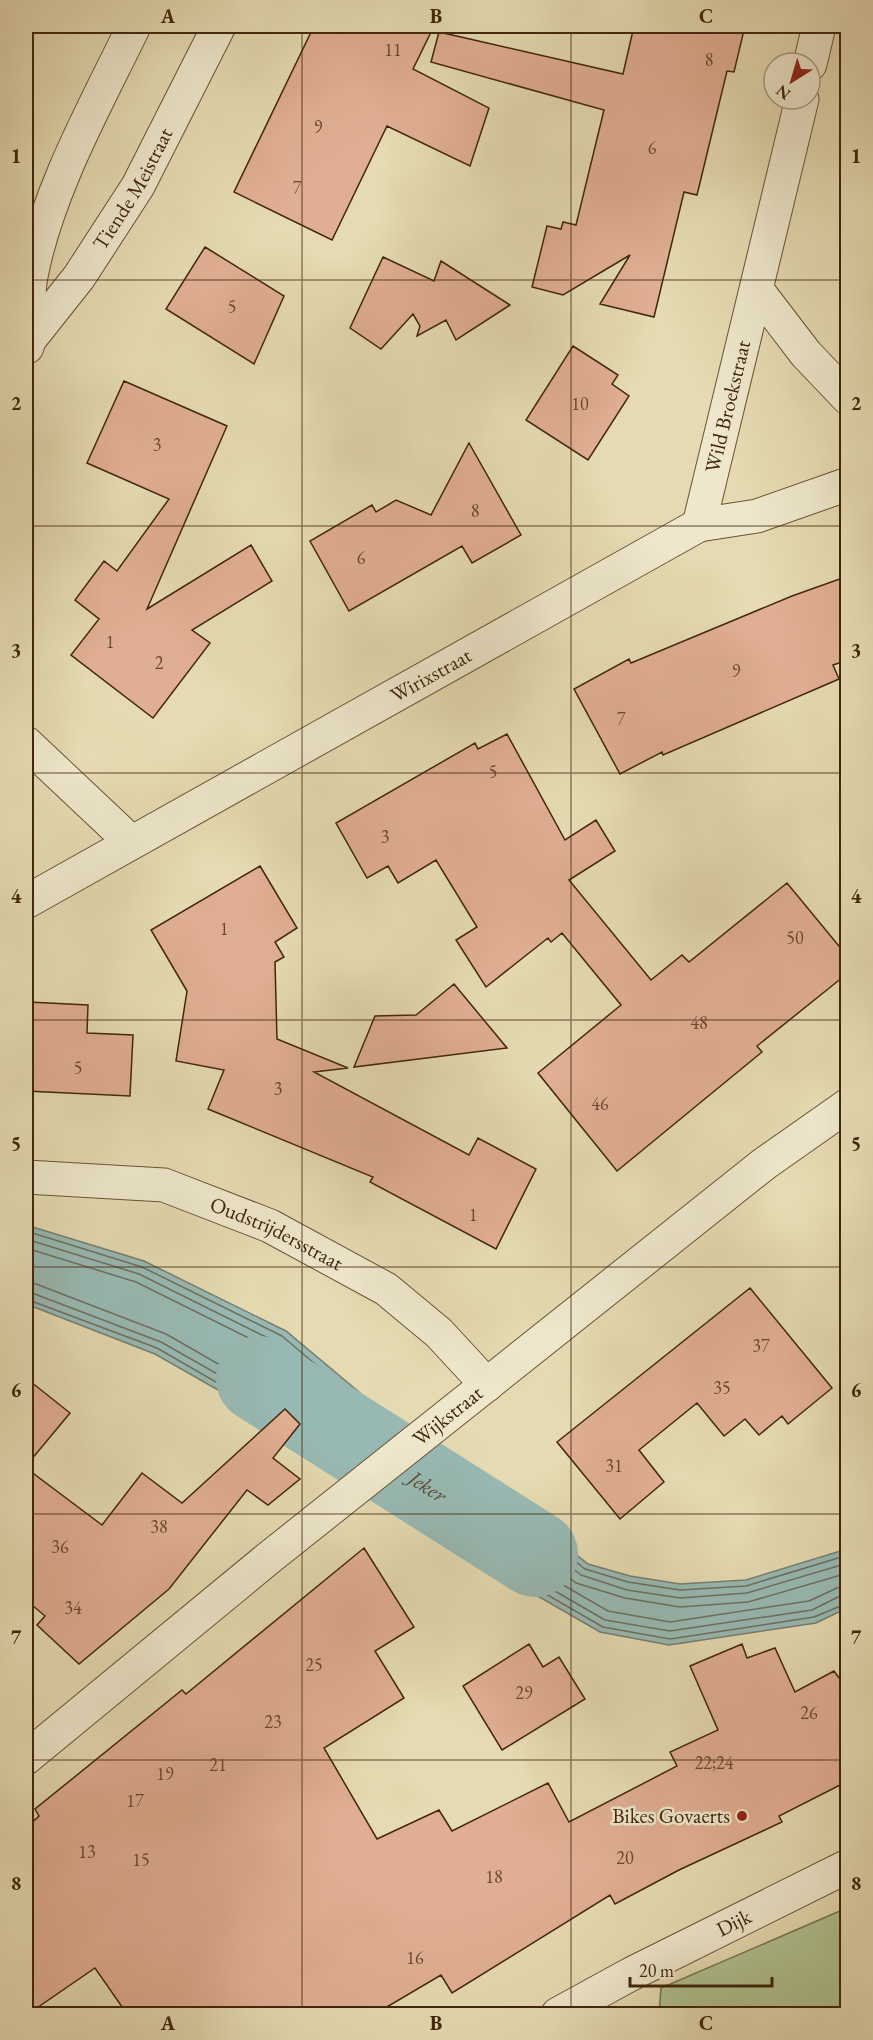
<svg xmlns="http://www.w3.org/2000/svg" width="873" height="2040" font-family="'EB Garamond',serif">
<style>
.green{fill:#b0c18f;stroke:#78744d;stroke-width:1.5}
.water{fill:#98b9b3;stroke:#757e70;stroke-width:1.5}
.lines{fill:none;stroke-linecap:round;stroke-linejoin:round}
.shore{stroke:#6c705f;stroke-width:1.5}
.river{stroke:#98b9b3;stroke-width:86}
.building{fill:#e0ae92;stroke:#41260b;stroke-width:1.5}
.minor-casing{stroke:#6a5334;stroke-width:35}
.tertiary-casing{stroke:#6a5334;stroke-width:35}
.minor{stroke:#eee7cc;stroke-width:33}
.tertiary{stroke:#eee7cc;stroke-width:33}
.grid{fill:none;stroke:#41260b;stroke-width:1.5;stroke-opacity:0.55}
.poi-dot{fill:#8f2418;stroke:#eee7cc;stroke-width:2}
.labels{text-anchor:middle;stroke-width:5;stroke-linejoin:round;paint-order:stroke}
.number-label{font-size:18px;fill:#69482d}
.street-label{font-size:21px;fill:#41260b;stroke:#eee7cc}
.poi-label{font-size:21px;fill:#41260b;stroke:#eee7cc;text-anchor:end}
.water-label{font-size:22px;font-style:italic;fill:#574b35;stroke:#eee7cc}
.neatline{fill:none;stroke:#41260b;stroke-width:2}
.grid-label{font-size:20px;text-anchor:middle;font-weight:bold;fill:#41260b}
</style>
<rect width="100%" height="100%" fill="#e5dab1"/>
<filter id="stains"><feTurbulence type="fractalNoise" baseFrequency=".00333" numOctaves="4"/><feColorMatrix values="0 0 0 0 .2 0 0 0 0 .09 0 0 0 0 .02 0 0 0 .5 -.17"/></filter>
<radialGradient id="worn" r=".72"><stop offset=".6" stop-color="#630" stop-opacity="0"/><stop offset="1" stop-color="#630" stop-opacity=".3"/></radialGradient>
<path class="green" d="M847 1908V2014H659L661 1988Z"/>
<path class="water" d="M26 1225 144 1261 286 1331 384 1413 341 1460 155 1354 26 1304Z
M462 1468 506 1499 588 1564 630 1576 680 1584 746 1580 847 1549V1608L816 1623 669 1645 600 1632 503 1576 413 1511Z"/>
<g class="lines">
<path class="shore" d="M26 1231 142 1267 282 1336 374 1414 340 1452 298 1429
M26 1239 139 1274 278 1343 363 1415 338 1442 298 1420
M26 1248 136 1282 273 1350 349 1414 350 1417 338 1430 335 1431 166 1334 36 1284 26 1283
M26 1292 32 1293 161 1342 281 1410
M26 1299 157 1348 275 1416
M848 1555 746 1586 680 1590 628 1582 585 1569 503 1504 463 1476 424 1510 426 1513 506 1571 603 1627 670 1639 814 1617 848 1603
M848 1563 747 1593 680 1598 627 1590 581 1575 498 1510 464 1486 436 1509 438 1512 510 1565 605 1620 670 1631 812 1610 840 1596 848 1595
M848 1573 748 1602 680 1607 625 1598 576 1583 465 1498H462L451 1509 452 1512 515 1557 608 1611 670 1622 809 1601 837 1588 848 1586"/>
<path class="river" id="s1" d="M259 1379 535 1554"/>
</g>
<path class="building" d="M314 26H434L413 69 489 108 470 166 387 126 332 240 234 192Z
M634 26H745L734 72 727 71 697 195 684 192 654 317 600 304 630 255 563 295 532 287 547 226 561 229 563 222 576 225 604 110 431 62 439 32 623 74Z
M205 247 284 296 254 364 166 309Z
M383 257 434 281 441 261 510 305 456 340 446 320 417 336 420 326 413 314 381 349 350 328Z
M573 346 618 375 612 384 629 396 588 460 526 420Z
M124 381 227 426 147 609 251 545 272 581 192 630 210 643 153 718 71 655 99 619 75 600 104 561 117 571 169 499 87 463Z
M469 443 521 535 472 563 462 546 349 611 310 541 372 505 376 512 396 500 431 515Z
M848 576V660L833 665 839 679 663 755 662 752 620 774 574 689 629 659 631 663 792 596Z
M507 734 565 840 596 820 615 851 569 880 651 980 682 955 689 962 787 883 848 957V973L757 1046 762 1052 617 1171 538 1073 621 1005 562 933 551 942 548 938 486 987 456 940 477 927 436 860 398 883 388 866 367 878 336 823 475 743 478 749Z
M260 866 297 928 275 942 284 957 275 962 277 1039 348 1068 314 1072 469 1155 478 1138 536 1169 496 1249 370 1182 373 1177 208 1109 224 1070 176 1061 187 991 151 930Z
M454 984 507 1048 354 1067 375 1016 416 1015Z
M28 1002 88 1005 87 1033 133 1035 130 1096 26 1091Z
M750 1288 832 1388 788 1424 782 1416 759 1435 745 1419 724 1436 697 1403 639 1450 664 1482 620 1519 557 1442Z
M26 1378 70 1413 26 1466Z
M285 1409 300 1424 273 1458 300 1479 268 1505 247 1490 169 1589 79 1664 37 1625 45 1616 26 1600V1468L102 1525 142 1473 182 1503Z
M364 1548 414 1627 375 1651 404 1698 324 1748 377 1839 439 1810 452 1831 548 1783 569 1822 677 1766 670 1752 718 1730 690 1666 742 1644 747 1658 775 1648 795 1692 834 1671 848 1690V1781L779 1816 782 1822 679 1870 615 1904 610 1895 452 1993 441 1975 375 2014H127L95 1968 28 2014H26V1828L39 1816 35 1809 182 1690 186 1694Z
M529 1644 543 1667 559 1657 585 1699 502 1750 463 1686Z"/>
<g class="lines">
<defs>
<g id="minor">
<path d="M810 64 819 26"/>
<path d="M757 290 806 354 848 398"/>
<path id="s2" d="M29 340 79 277 138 186 219 26"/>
<path d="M27 347 29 340C30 320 27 296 31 276 48 189 96 105 134 26"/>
<path id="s3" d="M699 525 802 99"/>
<path d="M26 743 131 842"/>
<path id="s4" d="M26 902 699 525 757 516 848 484"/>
<path id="s5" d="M26 1177 164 1185 270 1226 386 1289 439 1333 487 1385"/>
<path id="s6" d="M558 2014 631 1974 848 1866"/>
</g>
<g id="tertiary">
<path id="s7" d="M26 1758 270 1557 764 1164 848 1105"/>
</g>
</defs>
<use href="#minor" class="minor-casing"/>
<use href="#tertiary" class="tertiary-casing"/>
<use href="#minor" class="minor"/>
<use href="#tertiary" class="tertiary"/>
</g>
<path class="grid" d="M302 26V2014M571 26V2014M26 280H848M26 526H848M26 773H848M26 1020H848M26 1267H848M26 1514H848M26 1760H848"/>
<circle class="poi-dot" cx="742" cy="1816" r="6"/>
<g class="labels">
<g class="number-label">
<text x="393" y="56">11</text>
<text x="709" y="66">8</text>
<text x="318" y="133">9</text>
<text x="652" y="154">6</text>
<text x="297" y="194">7</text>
<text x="232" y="313">5</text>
<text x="580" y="410">10</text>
<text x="157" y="451">3</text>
<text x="475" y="517">8</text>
<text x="361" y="564">6</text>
<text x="110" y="648">1</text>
<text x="159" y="669">2</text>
<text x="736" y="677">9</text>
<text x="621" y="725">7</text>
<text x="493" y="778">5</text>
<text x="385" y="843">3</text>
<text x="224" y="935">1</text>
<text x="795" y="944">50</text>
<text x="699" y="1029">48</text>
<text x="78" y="1074">5</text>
<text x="278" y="1095">3</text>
<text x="600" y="1110">46</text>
<text x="473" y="1221">1</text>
<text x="761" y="1352">37</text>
<text x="722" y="1394">35</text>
<text x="614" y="1472">31</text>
<text x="159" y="1533">38</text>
<text x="60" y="1553">36</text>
<text x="73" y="1614">34</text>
<text x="314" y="1671">25</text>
<text x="524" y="1699">29</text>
<text x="809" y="1719">26</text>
<text x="273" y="1728">23</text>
<text x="714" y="1769">22;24</text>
<text x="218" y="1771">21</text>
<text x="165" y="1780">19</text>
<text x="135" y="1807">17</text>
<text x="87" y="1858">13</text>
<text x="625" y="1864">20</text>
<text x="141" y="1866">15</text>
<text x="494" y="1883">18</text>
<text x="415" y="1964">16</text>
</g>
<g class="street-label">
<text dy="7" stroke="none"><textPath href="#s2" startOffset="184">Tiende Meistraat</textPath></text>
<text dy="7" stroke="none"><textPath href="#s3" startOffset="122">Wild Broekstraat</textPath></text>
<text dy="7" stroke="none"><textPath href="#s4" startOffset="464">Wirixstraat</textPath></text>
<text dy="7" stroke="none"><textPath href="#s5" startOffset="261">Oudstrijdersstraat</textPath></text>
<text dy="7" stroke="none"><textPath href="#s7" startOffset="543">Wijkstraat</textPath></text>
<text dy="7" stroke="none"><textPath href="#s6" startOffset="198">Dijk</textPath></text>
</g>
<g class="poi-label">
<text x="730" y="1823">Bikes Govaerts</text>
</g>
<g class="water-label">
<text dy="8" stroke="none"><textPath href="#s1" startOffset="200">Jeker</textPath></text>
</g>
</g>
<rect width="873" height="2040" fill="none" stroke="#e5dab1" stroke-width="66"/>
<g transform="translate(792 81) rotate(217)"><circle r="28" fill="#eee7cc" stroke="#a99a7f" stroke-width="1.5"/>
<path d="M0-4.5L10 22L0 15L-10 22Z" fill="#8f2418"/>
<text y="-9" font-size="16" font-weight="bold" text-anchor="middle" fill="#41260b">N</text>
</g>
<path d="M630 1977v9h142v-9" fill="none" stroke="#41260b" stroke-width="3"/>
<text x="639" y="1977" font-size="18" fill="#41260b" stroke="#eee7cc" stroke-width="4.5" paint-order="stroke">20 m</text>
<rect x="33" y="33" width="807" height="1974" class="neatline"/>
<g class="grid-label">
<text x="168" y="23">A</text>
<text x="436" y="23">B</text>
<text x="706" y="23">C</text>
<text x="16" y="163">1</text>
<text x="856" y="163">1</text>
<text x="16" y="410">2</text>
<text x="856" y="410">2</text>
<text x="16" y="657">3</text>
<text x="856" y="657">3</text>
<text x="16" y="903">4</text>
<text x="856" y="903">4</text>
<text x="16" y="1150">5</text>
<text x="856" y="1150">5</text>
<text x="16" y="1397">6</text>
<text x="856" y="1397">6</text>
<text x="16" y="1644">7</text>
<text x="856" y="1644">7</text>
<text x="16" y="1890">8</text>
<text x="856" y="1890">8</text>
<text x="168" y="2030">A</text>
<text x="436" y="2030">B</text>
<text x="706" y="2030">C</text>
</g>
<rect width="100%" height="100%" filter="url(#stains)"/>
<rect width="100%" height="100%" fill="url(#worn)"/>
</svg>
